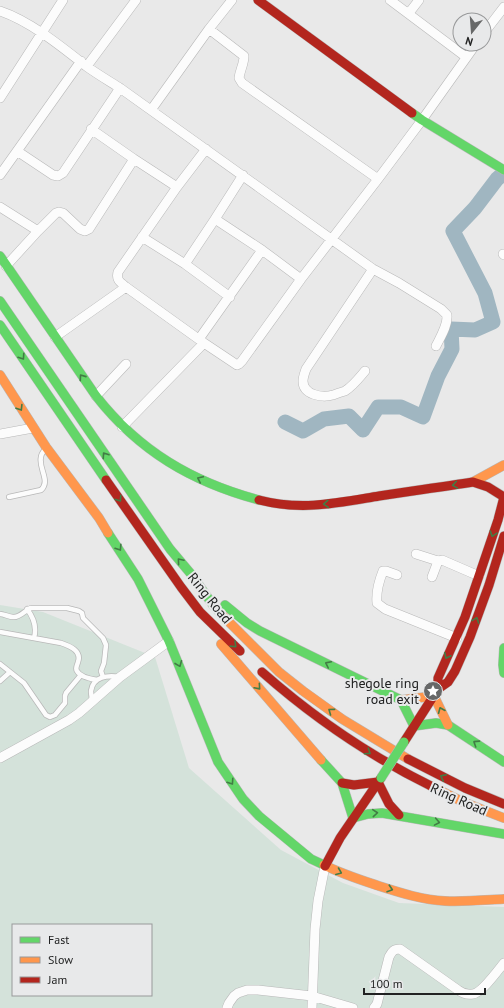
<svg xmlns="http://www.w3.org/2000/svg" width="504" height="1008" font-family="'PT Sans',sans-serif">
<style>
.green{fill:#d4e2da;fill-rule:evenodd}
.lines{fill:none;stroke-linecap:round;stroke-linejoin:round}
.river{stroke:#a0b6c1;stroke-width:15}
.lane-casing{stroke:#b8b8b8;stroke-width:6}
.street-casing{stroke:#b8b8b8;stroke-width:10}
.fast-casing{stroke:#b8b8b8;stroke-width:10}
.slow-casing{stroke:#b8b8b8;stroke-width:10}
.jam-casing{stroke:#b8b8b8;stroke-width:10}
.lane{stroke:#fcfcfc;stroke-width:4.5}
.street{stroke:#fcfcfc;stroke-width:9}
.fast{stroke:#63d668;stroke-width:9}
.slow{stroke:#ff974d;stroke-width:9}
.jam{stroke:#b3261e;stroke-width:9}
.fast-bridge-casing{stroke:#b8b8b8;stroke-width:10;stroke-linecap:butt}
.fast-bridge{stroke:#63d668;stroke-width:9}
.oneway{stroke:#427c45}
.labels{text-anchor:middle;stroke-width:4;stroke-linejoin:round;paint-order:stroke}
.street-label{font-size:14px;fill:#212222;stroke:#e8e9ea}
.poi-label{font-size:14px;fill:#212222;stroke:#e8e9ea;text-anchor:end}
</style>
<rect width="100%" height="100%" fill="#e9e9e9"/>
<path class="green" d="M0 605 43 612 155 657 189 768 281 850 343 883 399 903 504 907V1008H0ZM13 925H151V995H13Z"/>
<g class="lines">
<path class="river" d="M285 422 303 431 324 419 349 416 363 430 378 407H401L423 417 438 376 452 349 451 329 475 330 493 322 485 293 453 231 475 208 497 179 504 173"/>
<defs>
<path id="lane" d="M9 497 41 490C51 481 38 468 41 457 41 454 44 451 45 449
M27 609C34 618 37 627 34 638
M0 614C4 614 9 617 13 617 20 618 25 610 31 608H67L79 611 82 613 83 618 103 638 106 645 104 663 101 671 103 677
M0 632 61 643C70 646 82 651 78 662 77 666 75 668 77 671 80 677 91 679 97 680
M0 664 24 683 46 715 50 717 55 715 65 703V696L66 693 81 675
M0 681 10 672
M92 701C92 698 91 694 91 691 93 676 108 675 120 677"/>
<path id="street" d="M390 0 466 57
M0 11C30 21 62 47 86 66 97 74 109 81 120 88L373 269 399 283 441 309 447 315C448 325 441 336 436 346
M409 13 419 0
M209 29 244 56C244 64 240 70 239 78L242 83 378 179
M484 33 504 7
M87 66 136 0
M0 98 63 0
M151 110 209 29 232 0
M91 129 134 159 177 187
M206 149 177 187 118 272C116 280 120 282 126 287L204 343 237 365 239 364 242 361 301 279 378 179 422 120 476 44
M17 151 53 175 58 176 63 173 120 88
M0 175 81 61
M0 207 38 231 56 213 59 212 63 213 80 229 85 231 89 229 134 159
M215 219 243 175
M142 237 185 264 215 219 262 250 301 279
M503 254 504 255
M185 264 230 297
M6 266 38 231
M55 337 126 287
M199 339 262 250
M365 371C359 378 353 386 345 391 341 392 336 394 333 395 322 398 303 395 303 381 303 377 305 372 306 369L373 269
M96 396 126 364
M122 427 204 343
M0 434 33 428
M416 554 438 561
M397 575 386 571H383C379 581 376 593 377 603L385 609 457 638
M432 577 438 561 442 560 479 576
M0 758 69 720 79 713 120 677 169 641
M227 1008 229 1003 234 996 238 993 247 990H258L312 996 353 1008
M312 1008 315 929 318 901 325 866
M374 1008 377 1004 389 957C392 951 394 949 400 949L458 990C462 993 468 995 473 994 482 993 498 970 504 963"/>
<path id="fast" d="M412 113 422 120 504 170
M0 256 96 396C139 451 192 482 259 500
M0 301 170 549 191 574 213 605 222 615
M0 325 106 480
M108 533 138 579 169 641 218 762 243 799 259 816 311 859 324 865
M225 605 247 623 260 631 401 700 414 726 436 723 448 725 504 762
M504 648 503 665 504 673
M321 760 342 783 353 818 368 814 382 813 504 834"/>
<path id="slow" d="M0 375 46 447 99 518 108 533
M473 482 504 465
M222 615 279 672 303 691 342 719 408 759
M221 644 321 760
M401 700 434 696 448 725
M431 786 463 802 504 818
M324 865C342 874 361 880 379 886 401 893 423 900 445 901 465 902 485 900 504 899"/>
<path id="jam" d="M258 0 412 113
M106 480 181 587 200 612 240 651
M259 500C302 511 337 503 379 496 411 491 442 487 473 482L488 487 504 497
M262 672C313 717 370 756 431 786
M438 689V678L465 617 498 520 504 497
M404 742 438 689 448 682 455 671 470 637 489 585 504 536
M408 759 465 788 504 804
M342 783 354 785 378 782 389 804 399 815
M325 866 340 838 381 778"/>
</defs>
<use href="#lane" class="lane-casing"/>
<use href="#street" class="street-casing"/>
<use href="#fast" class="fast-casing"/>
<use href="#slow" class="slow-casing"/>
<use href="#jam" class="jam-casing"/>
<use href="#lane" class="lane"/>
<use href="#street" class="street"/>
<use href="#fast" class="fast"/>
<use href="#slow" class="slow"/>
<use href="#jam" class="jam"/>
<defs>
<path id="fast-bridge" d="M381 778 404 742"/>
</defs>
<use href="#fast-bridge" class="fast-bridge-casing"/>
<use href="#fast-bridge" class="fast-bridge"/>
</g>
<defs><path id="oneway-chevron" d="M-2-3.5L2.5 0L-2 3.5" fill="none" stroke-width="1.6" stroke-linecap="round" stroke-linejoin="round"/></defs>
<g class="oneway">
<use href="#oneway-chevron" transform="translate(22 357) rotate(56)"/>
<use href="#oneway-chevron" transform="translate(82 377) rotate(-125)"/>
<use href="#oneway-chevron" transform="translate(20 408) rotate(58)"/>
<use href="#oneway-chevron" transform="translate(105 455) rotate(-124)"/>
<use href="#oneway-chevron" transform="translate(200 479) rotate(-155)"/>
<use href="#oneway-chevron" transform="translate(455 485) rotate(171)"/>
<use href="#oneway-chevron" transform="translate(119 499) rotate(56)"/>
<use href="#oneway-chevron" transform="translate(326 504) rotate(176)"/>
<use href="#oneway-chevron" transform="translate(493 534) rotate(108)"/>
<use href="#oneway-chevron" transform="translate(119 548) rotate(57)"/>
<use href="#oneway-chevron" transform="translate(180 561) rotate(-130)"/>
<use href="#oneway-chevron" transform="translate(476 620) rotate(-70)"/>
<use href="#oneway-chevron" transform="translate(234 645) rotate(44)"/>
<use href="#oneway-chevron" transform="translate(447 656) rotate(116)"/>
<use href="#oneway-chevron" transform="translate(179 664) rotate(68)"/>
<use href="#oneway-chevron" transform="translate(328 664) rotate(-154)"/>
<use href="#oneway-chevron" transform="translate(258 687) rotate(49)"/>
<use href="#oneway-chevron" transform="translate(441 710) rotate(-113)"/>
<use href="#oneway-chevron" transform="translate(331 711) rotate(-144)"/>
<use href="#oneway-chevron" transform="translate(476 743) rotate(-147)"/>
<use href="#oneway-chevron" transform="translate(368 752) rotate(34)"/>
<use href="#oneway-chevron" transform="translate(443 777) rotate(-153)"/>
<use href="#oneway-chevron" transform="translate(231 782) rotate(56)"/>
<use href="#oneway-chevron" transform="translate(375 813) rotate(-5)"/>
<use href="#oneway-chevron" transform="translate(437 822) rotate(10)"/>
<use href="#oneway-chevron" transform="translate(339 872) rotate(22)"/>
<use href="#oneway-chevron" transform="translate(390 889) rotate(18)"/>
</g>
<defs>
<symbol id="sight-disc" viewBox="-11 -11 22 22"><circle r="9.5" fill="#676868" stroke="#e8e9ea"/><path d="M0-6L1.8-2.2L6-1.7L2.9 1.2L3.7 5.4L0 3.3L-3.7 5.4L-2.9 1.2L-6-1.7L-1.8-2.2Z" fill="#fff"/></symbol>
</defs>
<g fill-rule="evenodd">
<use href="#sight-disc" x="422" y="680" width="22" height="22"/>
</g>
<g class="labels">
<g class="street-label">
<text transform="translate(210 598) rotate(51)" y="5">Ring Road</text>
<text transform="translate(459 799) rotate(24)" y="5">Ring Road</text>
</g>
<g class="poi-label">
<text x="419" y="688">shegole ring<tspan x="419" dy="16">road exit</tspan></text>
</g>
</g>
<rect x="12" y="924" width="140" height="72" fill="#e8e9ea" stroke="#98999a"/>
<rect x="20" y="937" width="20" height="6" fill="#63d668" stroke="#98999a"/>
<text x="48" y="944" font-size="12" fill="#212222">Fast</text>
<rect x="20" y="957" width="20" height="6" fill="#ff974d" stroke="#98999a"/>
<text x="48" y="964" font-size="12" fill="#212222">Slow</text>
<rect x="20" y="977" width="20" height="6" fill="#b3261e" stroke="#98999a"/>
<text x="48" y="984" font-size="12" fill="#212222">Jam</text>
<g transform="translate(472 32) rotate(197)"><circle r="19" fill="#e8e9ea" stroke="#98999a"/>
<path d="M0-3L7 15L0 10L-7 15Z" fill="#676868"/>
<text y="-6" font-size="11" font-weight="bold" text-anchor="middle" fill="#212222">N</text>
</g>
<path d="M364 988v6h121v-6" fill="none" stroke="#212222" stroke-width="2"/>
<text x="370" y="988" font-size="12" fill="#212222" stroke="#e8e9ea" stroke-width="3" paint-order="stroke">100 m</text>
</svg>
